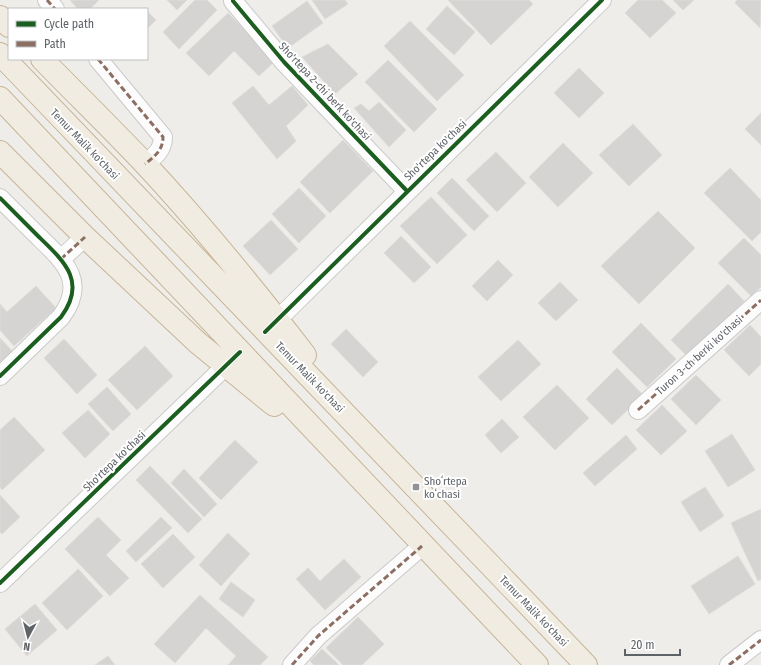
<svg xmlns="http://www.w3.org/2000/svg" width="761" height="665" font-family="'Fira Sans Condensed',sans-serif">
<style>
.building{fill:#d5d4d2;stroke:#dedcd8}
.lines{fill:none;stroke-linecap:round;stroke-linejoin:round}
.minor-casing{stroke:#cacaca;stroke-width:20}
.highway-casing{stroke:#c7b595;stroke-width:24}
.minor{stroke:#fdfcfc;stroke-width:18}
.highway{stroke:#f1ece2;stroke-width:22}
.quiet{stroke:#8d6e63;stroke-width:3;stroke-dasharray:6 3;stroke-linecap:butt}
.cycleway-casing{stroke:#fff;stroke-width:6}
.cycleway{stroke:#1b5e20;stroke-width:4}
.poi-dot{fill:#919395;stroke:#fff;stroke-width:1.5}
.labels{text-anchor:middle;stroke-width:4;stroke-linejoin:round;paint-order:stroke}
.street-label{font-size:11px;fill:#5e6368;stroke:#fff}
.poi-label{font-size:11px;fill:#5e6368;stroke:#fff;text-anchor:start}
</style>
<rect width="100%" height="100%" fill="#efede9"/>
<path class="building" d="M70 0H99L90 9H78Z
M167 0H187L177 10Z
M195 0H207L217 10 179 49 163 32Z
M312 0H345L348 4 325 19Z
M448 0H529L533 4 491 45Z
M638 0H662L676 13 650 38 625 13Z
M673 0H694L683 10Z
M737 0H761L760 28 735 3Z
M307 1 323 23 288 48 272 26Z
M447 6 475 32 454 55 426 29Z
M147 11 156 20 147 29Z
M228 13 275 61 259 76 234 51 209 76 186 53Z
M410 21 464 75 437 101 384 46Z
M328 44 358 74 335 94 302 57Z
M388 60 437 109 414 132 365 82Z
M579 68 604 93 579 118 554 93Z
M253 86 269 105 292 86 308 105 286 126 296 141 277 159 232 103Z
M379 102 406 130 389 147 354 108 361 104 369 111Z
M761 113V145L745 129Z
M633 124 662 155 629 186 599 155Z
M343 140 373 171 330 213 300 182Z
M563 143 593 173 558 207 529 177Z
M496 152 526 183 497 212 466 180Z
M730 168 761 200V232L752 241 704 193Z
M452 178 489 216 474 231 437 193Z
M299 188 326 216 299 243 272 214Z
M431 197 467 235 437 264 400 226Z
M658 211 695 248 639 304 601 266Z
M271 220 298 249 270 275 243 246Z
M401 236 431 267 414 283 384 253Z
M744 238 761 255V287L751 296 718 263Z
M498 260 513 275 487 301 472 286Z
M560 282 578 300 556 321 538 303Z
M728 284 744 301 688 357 671 340Z
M36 286 56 308 14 346 0 330V304L7 312Z
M641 323 676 359 647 387 612 352Z
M750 325 761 337V364L749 376 724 350Z
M346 329 378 362 363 377 331 344Z
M0 338 15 354 0 369Z
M64 339 97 375 77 394 44 358Z
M518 340 541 364 501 401 478 377Z
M145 346 173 376 137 410 108 380Z
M617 368 643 395 612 425 586 399Z
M696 375 721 400 696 425 671 399Z
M557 385 589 418 555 450 523 417Z
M107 387 131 414 113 431 88 404Z
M662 405 687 431 661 455 636 430Z
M88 410 110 434 85 458 62 433Z
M14 417 45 450 2 490 0 487V430Z
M502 419 519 437 501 453 485 435Z
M732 434 755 470 728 487 705 451Z
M626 435 637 449 595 486 583 473Z
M235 440 258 462 221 500 199 478Z
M150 466 202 519 188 533 136 480Z
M184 469 217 504 204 517 171 483Z
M705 487 724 516 700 532 681 502Z
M0 495 20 517 2 534 0 532Z
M761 509V579L758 581 731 523Z
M98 517 121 540 106 555 129 578 110 596 65 549Z
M161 517 172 528 136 562 126 551Z
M228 533 250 554 221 586 199 565Z
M173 534 195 557 163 588 141 564Z
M738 556 755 584 709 614 691 586Z
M344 559 361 577 325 610 296 579 308 568 320 581Z
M78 569 103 596 67 630 42 603Z
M231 582 255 600 243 617 219 599Z
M200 595 268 657 260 665H228L236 656 206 628 175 663 154 644Z
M35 604 57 630 27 656 5 629Z
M358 617 384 644 362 665H343L326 648Z
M322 649 339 665H314L310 661Z
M108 656 115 665H95Z"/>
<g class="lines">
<defs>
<path id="minor" d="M47 0 55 9
M233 1 284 62 407 191
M98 59 163 137C163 150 155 156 145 164
M0 198C13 211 26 224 39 237 65 262 87 282 61 317L0 376
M61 259 85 237
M268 329 602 0
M638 410 761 300
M0 583 235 357
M292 665 318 636 422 546
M729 665 761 640"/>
<path id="highway" d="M0 17 9 26
M0 54 586 665
M42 59C76 94 112 129 146 165 202 225 254 289 305 355
M0 98 537 665
M0 152 85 237 198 343 274 405"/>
</defs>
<use href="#minor" class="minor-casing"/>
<use href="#highway" class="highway-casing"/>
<use href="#minor" class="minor"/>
<use href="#highway" class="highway"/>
<path class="quiet" d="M47 0 55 9
M98 59 163 137C163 150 155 156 145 164
M61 259 85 237
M638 410 761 300
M292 665 318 636 422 546
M729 665 761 640"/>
<defs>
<path id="cycleway" d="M233 1 284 62 407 191
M0 198C13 211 26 224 39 237 65 262 87 282 61 317L0 376
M265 332 602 0
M0 583 240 352"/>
</defs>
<use href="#cycleway" class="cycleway-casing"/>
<use href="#cycleway" class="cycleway"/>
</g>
<rect class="poi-dot" x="412" y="483" width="8" height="8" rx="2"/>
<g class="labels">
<g class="street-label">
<text transform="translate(325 91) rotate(47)" y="4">Sho'rtepa 2-chi berk ko'chasi</text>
<text transform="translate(85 144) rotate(46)" y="4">Temur Malik ko'chasi</text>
<text transform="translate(435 150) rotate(-44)" y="4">Sho'rtepa ko'chasi</text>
<text transform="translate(699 355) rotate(-42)" y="4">Turon 3-ch berki ko'chasi</text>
<text transform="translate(310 377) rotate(46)" y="4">Temur Malik ko'chasi</text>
<text transform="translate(114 461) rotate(-44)" y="4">Sho'rtepa ko'chasi</text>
<text transform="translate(534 611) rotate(46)" y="4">Temur Malik ko'chasi</text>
</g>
<g class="poi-label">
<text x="424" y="485">Shoʻrtepa<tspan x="424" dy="13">koʻchasi</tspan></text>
</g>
</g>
<rect x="8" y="8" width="140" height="52" fill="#ffffff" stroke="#bfc1c3"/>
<rect x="16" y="21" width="20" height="6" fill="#1b5e20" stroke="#bfc1c3"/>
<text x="44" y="28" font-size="12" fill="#5e6368">Cycle path</text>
<rect x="16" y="41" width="20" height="6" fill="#8d6e63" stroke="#bfc1c3"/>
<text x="44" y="48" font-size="12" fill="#5e6368">Path</text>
<g transform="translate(28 637) rotate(187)" stroke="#ffffff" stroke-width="3" paint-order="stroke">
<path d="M0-3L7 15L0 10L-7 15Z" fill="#5e6368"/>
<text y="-6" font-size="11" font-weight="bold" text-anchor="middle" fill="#5e6368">N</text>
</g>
<path d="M625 649v6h55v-6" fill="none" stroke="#5e6368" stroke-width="2"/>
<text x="631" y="649" font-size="12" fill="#5e6368" stroke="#ffffff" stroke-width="3" paint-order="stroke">20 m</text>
</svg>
